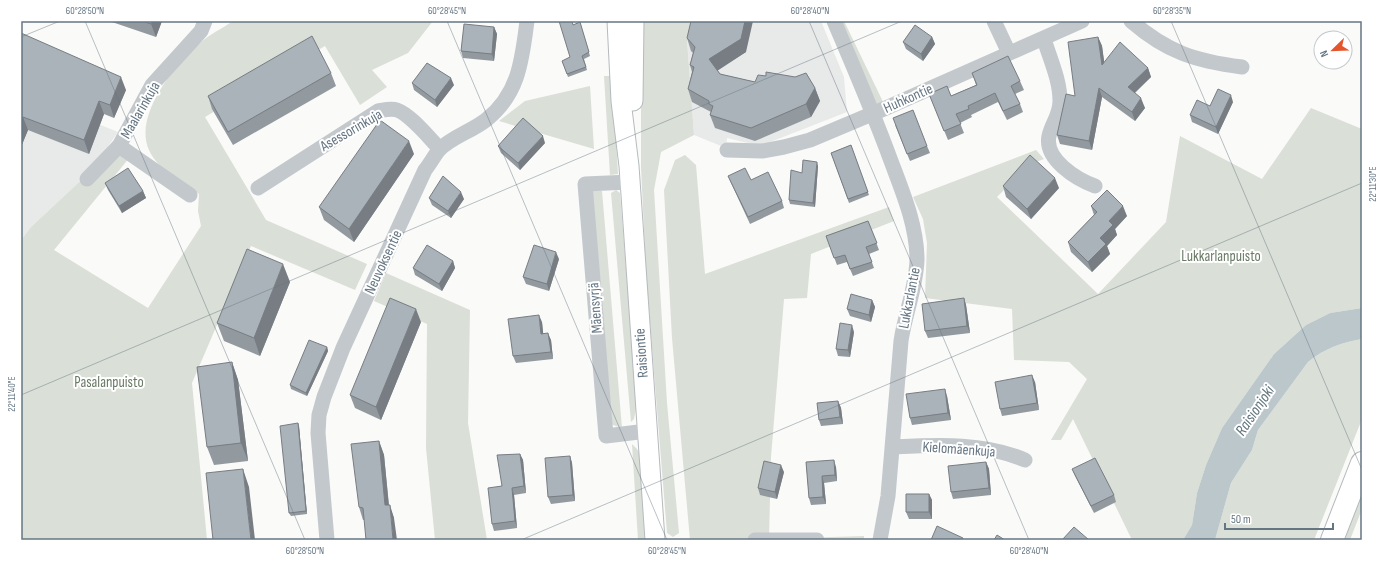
<svg xmlns="http://www.w3.org/2000/svg" width="1383" height="561" font-family="'Sofia Sans Condensed',sans-serif">
<style>
.built{fill:#e8e9e9}
.green{fill:#dadfd7}
.water{fill:#bbc7cb}
.lines{fill:none;stroke-linecap:round;stroke-linejoin:round}
.major-casing{stroke:#b5babe;stroke-width:21}
.highway-casing{stroke:#b4b9bd;stroke-width:24}
.minor{stroke:#c3c8cc;stroke-width:15}
.major{stroke:#fff;stroke-width:19}
.highway{stroke:#fff;stroke-width:22}
.wall{fill:#929a9f}
.shaded-wall{fill:#777d82}
.building{fill:#aab3b9;stroke:#777d82}
.ticks{fill:none;stroke:#657683;stroke-width:1;stroke-opacity:0.45}
.labels{text-anchor:middle;stroke-width:4;stroke-linejoin:round;paint-order:stroke}
.street-label{font-size:15px;fill:#657683;stroke:#fff}
.park-label{font-size:15px;fill:#687a64;stroke:#fff}
.water-label{font-size:16px;font-style:italic;fill:#60757c;stroke:#fff}
.neatline{fill:none;stroke:#657683;stroke-width:1.5}
.ticks-label{font-size:10px;text-anchor:middle;fill:#657683}
</style>
<rect width="100%" height="100%" fill="#fafaf8"/>
<path class="built" d="M695 21H821L844 77 847 112 760 146 727 138 726 148 694 135 687 39Z
M21 93 118 132 92 170 31 227 21 240Z"/>
<path class="green" d="M233 21H433L408 53 372 70 387 87 360 105 325 46 205 117 266 220 367 264 355 290 251 246 192 383 207 540H21V240L31 227 92 170 113 141 130 157 54 250 148 308 201 226 198 211 199 194C182 182 158 170 149 150 133 116 175 64 200 43 210 34 223 28 233 21Z
M641 21H695L687 40 694 135 661 152 654 190 667 403 679 533 673 537 667 533 646 273 641 167Z
M834 21H844L886 108 873 113Z
M604 76H610L615 121 618 174 610 175Z
M590 86 594 149 499 121 525 101Z
M1311 108 1362 129V308L1330 313 1306 325 1274 354 1222 428 1206 465 1197 493 1192 525 1183 540H1132L1073 419 1061 440H1051L1087 379 1069 362 1014 360 1012 309 925 298 927 243 923 219 913 197 1036 150 1044 159 1030 164 997 197 1098 294 1166 222 1180 136 1262 179Z
M685 155 696 165 705 274 889 207 894 221 811 254 807 298 784 299 771 457 769 539 864 536V540H690L672 338 664 190 675 160Z
M590 189 602 191 622 428 610 424Z
M616 190 620 193 637 404 634 419 631 422 611 193Z
M386 273 470 310 468 423 487 540H435L426 448 427 324 374 301Z
M1362 339V419L1314 540H1215L1231 483 1252 450 1258 430 1308 362C1325 348 1341 343 1362 339Z
M632 444 637 449 641 457 645 540H638Z
M1362 490V509L1350 540H1342Z"/>
<path class="water" d="M1362 308V339C1341 343 1325 348 1308 362L1258 430 1252 450 1231 483 1215 540H1183L1192 525 1197 493 1206 465 1222 428 1274 354 1306 325 1330 313Z"/>
<g class="lines">
<defs>
<path id="major" d="M617 21 621 101 629 166 655 540
M633 101 634 21"/>
<path id="highway" d="M1332 540 1362 463"/>
</defs>
<use href="#major" class="major-casing"/>
<use href="#highway" class="highway-casing"/>
<path class="minor" d="M834 21C854 68 874 114 891 161 903 193 917 226 917 260 916 288 905 314 901 341L888 496 880 540
M994 21 1009 53
M1131 21C1167 52 1195 61 1242 67
M1044 39C1050 59 1060 80 1060 101 1060 115 1052 123 1049 136 1044 159 1076 179 1095 186
M119 146 190 195
M727 150 762 151 784 147 810 140 886 108 1082 21
M87 179 119 146 152 85 201 31 205 21
M630 182 585 184 606 436 647 431
M258 188 378 111C384 110 391 108 397 110 411 115 429 138 440 149
M892 447C936 445 984 442 1025 460
M327 540 318 433 319 415 324 397 343 348 425 170C430 164 434 156 439 150 450 138 472 131 486 120 519 94 522 60 527 21
M755 540H817"/>
<use href="#major" class="major"/>
<use href="#highway" class="highway"/>
</g>
<path class="wall" d="M109 21H162L156 37Z
M580 22 590 56 584 59 587 70 568 77 562 61 570 57 574 25Z
M494 27 497 34 494 61 463 58 461 51Z
M21 33 126 90 114 118 104 114 89 154 28 130 21 147Z
M932 37 935 44 923 61 906 49 903 42Z
M1098 37 1102 46 1104 63 1148 68 1151 77 1135 93 1145 108 1135 121 1102 97 1092 150 1060 144 1057 135 1075 96Z
M687 38 746 52 717 70 720 74 755 82 815 88 820 101 811 117 755 141 715 128 710 115 711 112 692 102 688 89 692 72 690 65 693 53 691 51Z
M331 73 336 86 233 145 212 109 208 96Z
M972 73 1020 81 1024 90 1015 94 1020 104 1023 112 1007 120 998 102 971 115 972 117 960 123 964 133 948 140 929 94 951 96 976 85Z
M412 83 454 85 437 107 414 90Z
M1233 102 1218 134 1192 122 1190 115 1210 106Z
M895 125 927 146 930 153 910 161Z
M545 143 520 170 501 153 498 146Z
M851 145 869 195 849 203 831 153Z
M414 154 354 242 324 220 319 207Z
M818 166 815 207 790 204 789 200 802 173Z
M728 176 751 180 782 201 784 208 750 224 731 183Z
M105 183 143 191 146 198 122 213 108 190Z
M1003 186 1059 188 1031 219 1006 197Z
M429 198 464 199 451 218 432 205Z
M1091 206 1127 216 1115 229 1117 235 1107 246 1110 254 1092 272 1071 252 1068 242 1094 215Z
M868 221 879 250 869 254 874 268 853 276 847 262 837 265 826 236Z
M559 259 549 291 526 284 523 277Z
M453 261 455 268 442 291 415 275 413 268Z
M290 282 260 356 224 341 217 323Z
M964 298 966 305 970 333 928 338 925 331Z
M872 300 875 307 871 322 850 316 847 309Z
M421 322 381 420 355 408 350 395Z
M542 322 543 333 551 340 553 359 516 363 513 356Z
M854 332 850 357 838 356 836 349Z
M327 347 328 351 307 396 291 389 290 385Z
M232 362 238 380 248 461 214 465 207 447Z
M1035 382 1039 410 1002 416 1000 409Z
M947 396 951 420 912 425 910 418Z
M838 401 841 408 843 424 821 426 819 420Z
M298 423 299 426 307 514 291 516 289 513Z
M379 441 384 455 389 505 394 518 363 520 359 507Z
M520 454 523 460 526 493 514 495 517 528 494 531 492 524 502 486Z
M570 456 572 463 575 501 551 504 548 497Z
M806 462 836 467 837 481 824 483 826 504 811 505 809 498Z
M986 462 989 469 991 495 953 499 951 492Z
M1072 469 1114 495 1116 502 1094 513 1075 476Z
M784 472 777 499 760 495 758 488Z
M929 494 932 500V519H909L906 512Z"/>
<path class="shaded-wall" d="M153 21H162L156 37 151 24Z
M745 21H753L746 52 714 73 709 59Z
M494 27 497 34 494 61 492 54Z
M932 37 935 44 923 61 921 54Z
M1098 37 1102 46 1106 74 1102 65Z
M1148 68 1151 77 1131 96 1128 87Z
M121 77 126 90 114 118 110 105Z
M451 78 454 85 437 107 435 100Z
M815 88 820 101 811 117 806 104Z
M1099 88 1102 97 1092 150 1089 141Z
M1231 95 1233 102 1218 134 1216 127Z
M1141 98 1145 108 1135 121 1132 112Z
M99 101 104 114 89 154 84 140Z
M23 117 28 130 21 147V122Z
M543 136 545 143 520 170 518 163Z
M409 141 414 154 354 242 349 229Z
M817 162 818 166 815 207 813 203Z
M1055 178 1059 188 1031 219 1027 209Z
M143 191 146 198 122 213 119 206Z
M461 192 464 199 451 218 448 211Z
M1123 206 1127 216 1115 229 1117 235 1107 246 1110 254 1092 272 1088 262 1109 221Z
M556 252 559 259 549 291 547 284Z
M453 261 455 268 442 291 439 284Z
M283 264 290 282 260 356 254 338Z
M964 298 966 305 970 333 967 326Z
M872 300 875 307 871 322 869 315Z
M416 309 421 322 381 420 376 407Z
M539 315 542 322 544 341 541 334Z
M852 325 854 332 850 357 848 350Z
M548 333 551 340 553 359 551 352Z
M327 347 328 351 307 396 306 393Z
M232 362 238 380 248 461 241 443Z
M1032 375 1035 382 1039 410 1037 403Z
M945 389 947 396 951 420 948 413Z
M838 401 841 408 843 424 840 417Z
M298 423 299 426 307 514 306 511Z
M379 441 384 455 390 518 385 505Z
M520 454 523 460 526 493 524 486Z
M570 456 572 463 575 501 573 495Z
M834 460 836 467 837 481 835 475Z
M986 462 989 469 991 495 989 488Z
M781 465 784 472 777 499 775 492Z
M243 469 249 487 255 540H251Z
M822 476 824 483 826 504 823 497Z
M512 488 514 495 517 528 515 521Z
M929 494 932 500V519L929 512Z
M390 505 394 518 397 540H393Z"/>
<path class="building" d="M142 21H153L151 24Z
M559 21H572L573 25 580 22 589 52 582 56 586 67 567 74 562 61 570 57Z
M691 21H745L741 39 709 59 720 74 755 82 758 75 766 76V72L795 77 806 73 815 88 806 104 751 128 710 115 713 106 709 104V101L688 89 694 67 690 65 695 47 687 38Z
M464 24 494 27 492 54 461 51Z
M915 25 932 37 921 54 903 42Z
M21 33 121 77 110 105 99 101 84 140 23 117 21 122Z
M312 36 331 73 228 132 208 96Z
M1098 37 1102 65 1120 42 1148 68 1128 87 1141 98 1132 112 1099 88 1089 141 1057 135 1066 94 1075 96 1068 42Z
M1008 56 1020 81 1011 86 1020 104 1003 111 995 93 968 106 969 109 956 114 961 124 944 131 929 94 947 86 951 96 977 85 972 73Z
M427 63 451 78 435 100 412 83Z
M1218 89 1231 95 1216 127 1190 115 1197 100 1210 106Z
M913 110 927 146 907 154 893 118Z
M523 118 543 136 518 163 498 146Z
M380 120 409 141 349 229 319 207Z
M851 145 868 192 848 199 831 153Z
M1030 155 1055 178 1027 209 1003 186Z
M803 160 817 162 813 203 789 200 791 170 802 173Z
M128 168 143 191 119 206 105 183Z
M745 168 751 180 768 172 782 201 748 217 728 176Z
M443 176 461 192 448 211 429 198Z
M1107 190 1123 206 1109 221 1113 225 1100 238 1106 244 1088 262 1068 242 1097 212 1091 206Z
M868 221 877 243 866 247 872 262 850 269 845 255 834 258 826 236Z
M427 245 453 261 439 284 413 268Z
M534 245 556 252 547 284 523 277Z
M247 249 283 264 254 338 217 323Z
M851 294 872 300 869 315 847 309Z
M390 298 416 309 376 407 350 395Z
M964 298 967 326 925 331 922 304Z
M539 315 541 334 548 333 551 352 513 356 508 319Z
M840 323 852 325 848 350 836 349Z
M309 340 327 347 306 393 290 385Z
M232 362 241 443 207 447 197 367Z
M1032 375 1037 403 1000 409 995 382Z
M945 389 948 413 910 418 906 394Z
M838 401 840 417 819 420 817 403Z
M298 423 306 511 289 513 280 426Z
M379 441 385 505H390L393 540H366L363 508 359 507 351 444Z
M520 454 524 486 512 488 515 521 492 524 488 488 502 486 497 455Z
M570 456 573 495 548 497 545 458Z
M1095 458 1114 495 1091 506 1072 469Z
M834 460 835 475 822 476 823 497 809 498 806 462Z
M764 461 781 465 775 492 758 488Z
M986 462 989 488 951 492 948 466Z
M243 469 251 540H213L206 473Z
M906 494H929V512H906Z
M937 526 963 538 962 540H931Z
M1074 527 1089 540H1062Z
M997 535 1005 540H994Z"/>
<path class="ticks" d="M85 21 305 540M447 21 667 540M809 21 1029 540M1171 21 1362 470M21 37 60 21M21 395 902 21M521 540 1362 183"/>
<g class="labels">
<g class="street-label">
<text transform="translate(908 98) rotate(-24)" y="5">Huhkontie</text>
<text transform="translate(140 110) rotate(-60)" y="5">Maalarinkuja</text>
<text transform="translate(351 130) rotate(-30)" y="5">Asessorinkuja</text>
<text transform="translate(383 262) rotate(-65)" y="5">Neuvoksentie</text>
<text transform="translate(909 298) rotate(-79)" y="5">Lukkarlantie</text>
<text transform="translate(595 308) rotate(-94)" y="5">Mäensyrjä</text>
<text transform="translate(641 353) rotate(-94)" y="5">Raisiontie</text>
<text transform="translate(959 449) rotate(4)" y="5">Kielomäenkuja</text>
</g>
<g class="park-label">
<text x="1221" y="261">Lukkarlanpuisto</text>
<text x="109" y="387">Pasalanpuisto</text>
</g>
<g class="water-label">
<text transform="translate(1254 410) rotate(-56)" y="6">Raisionjoki</text>
</g>
</g>
<rect width="1383" height="561" fill="none" stroke="#ffffff" stroke-width="44"/>
<g transform="translate(1333 50) rotate(247)"><circle r="19" fill="#ffffff" stroke="#c1c8cd"/>
<path d="M0-3L7 15L0 10L-7 15Z" fill="#e4572e"/>
<text y="-6" font-size="11" font-weight="bold" text-anchor="middle" fill="#657683">N</text>
</g>
<path d="M1225 523v6h108v-6" fill="none" stroke="#657683" stroke-width="2"/>
<text x="1231" y="523" font-size="12" fill="#657683" stroke="#ffffff" stroke-width="3" paint-order="stroke">50 m</text>
<rect x="22" y="22" width="1339" height="517" class="neatline"/>
<g class="ticks-label">
<text x="85" y="14">60°28'50"N</text>
<text x="447" y="14">60°28'45"N</text>
<text x="810" y="14">60°28'40"N</text>
<text x="1172" y="14">60°28'35"N</text>
<text transform="translate(1372 184) rotate(-90)" y="4">22°11'30"E</text>
<text transform="translate(11 394) rotate(-90)" y="4">22°11'40"E</text>
<text x="305" y="554">60°28'50"N</text>
<text x="667" y="554">60°28'45"N</text>
<text x="1029" y="554">60°28'40"N</text>
</g>
</svg>
